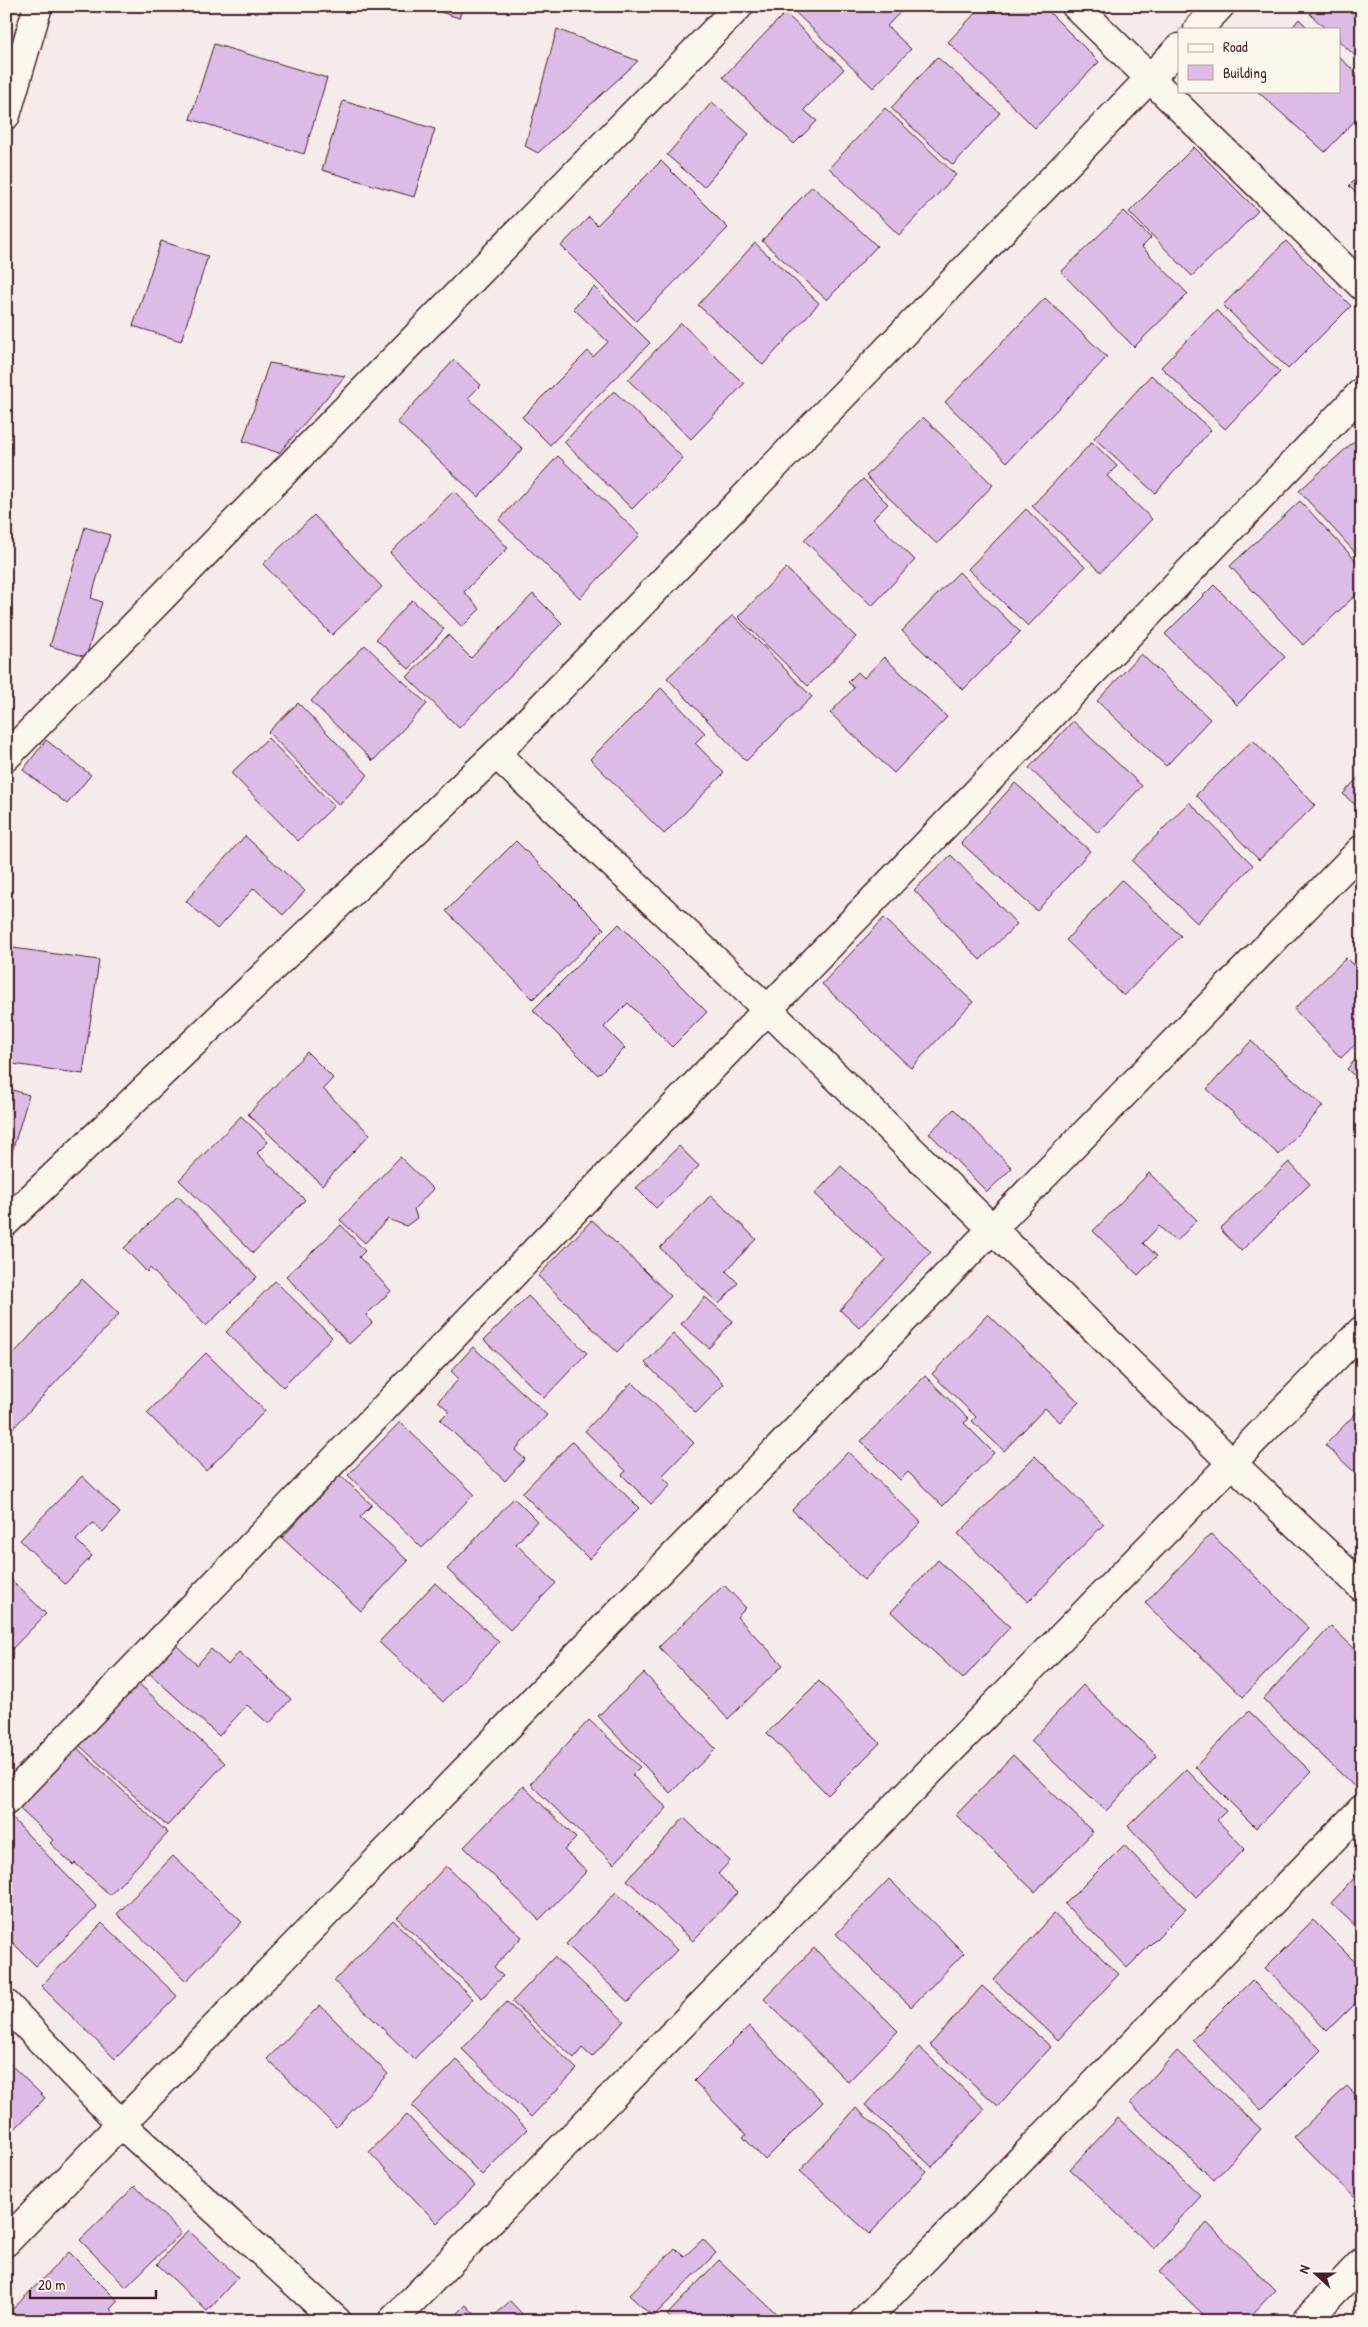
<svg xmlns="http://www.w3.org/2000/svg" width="1368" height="2327" font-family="'Patrick Hand',sans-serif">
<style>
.building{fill:#ddbbe7;stroke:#4a1f2b}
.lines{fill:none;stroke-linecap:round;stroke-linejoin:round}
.minor-casing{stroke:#4a1f2b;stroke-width:31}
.minor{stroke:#fbf7ec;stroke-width:28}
</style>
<rect width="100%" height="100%" fill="#f5ebeb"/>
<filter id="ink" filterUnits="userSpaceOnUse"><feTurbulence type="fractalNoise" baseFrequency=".02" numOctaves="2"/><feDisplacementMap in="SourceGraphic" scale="10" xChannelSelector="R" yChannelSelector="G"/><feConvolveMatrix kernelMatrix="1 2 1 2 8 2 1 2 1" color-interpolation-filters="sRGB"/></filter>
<g filter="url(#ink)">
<path class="building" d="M422 6H463L459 18Z
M906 6 887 26 911 49 873 88 790 7Z
M982 6H1043L1099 62 1035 128 948 42Z
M1317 6H1362V62L1339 41V29H1326L1310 14Z
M785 13 844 69 804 110 817 121 794 144 723 77Z
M1299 19 1309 29H1291Z
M557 29 638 61 538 153 525 146Z
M214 44 327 78 304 154 190 119Z
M937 57 1000 113 953 165 891 108Z
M1339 57 1362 78V113L1325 152 1257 91H1339Z
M343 101 435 129 414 197 322 170Z
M712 102 749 134 704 187 667 155Z
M885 108 956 175 899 235 829 168Z
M1194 147 1258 211 1192 276 1129 212Z
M661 161 728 228 636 321 561 246 589 217 597 225Z
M1362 173V199L1349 186Z
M812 186 877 246 827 300 762 241Z
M1124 211 1151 238 1142 247 1188 294 1134 347 1061 272Z
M161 241 208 256 181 341 133 326Z
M1286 241 1351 306 1288 369 1223 305Z
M755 243 819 303 763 365 698 305Z
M594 287 650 343 550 445 522 417 588 351 593 357 608 342 573 308Z
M1045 298 1107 357 1007 462 945 402Z
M1216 310 1280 372 1225 429 1161 367Z
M681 323 744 384 691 439 628 380Z
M454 360 481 385 468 398 523 449 478 497 397 422Z
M269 363 345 376 279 453 243 441Z
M1151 375 1211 430 1155 493 1094 438Z
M614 391 683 458 632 509 564 442Z
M923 417 993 485 937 544 866 476Z
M1360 436 1362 438V560L1299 491Z
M1092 442 1117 466 1107 476 1152 519 1101 572 1032 506Z
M558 456 640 535 580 598 499 520Z
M863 479 888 504 873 519 915 560 872 606 804 540Z
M454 491 508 548 464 592 480 609 462 627 390 553Z
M1300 501 1362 567V589L1303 645 1230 566Z
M1026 509 1085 567 1028 626 968 569Z
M314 515 382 587 332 635 263 564Z
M85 527 110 535 91 598 102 602 86 657 50 646Z
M786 568 856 637 808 686 738 617Z
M959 572 1020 632 963 690 902 631Z
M1214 585 1285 657 1237 705 1165 634Z
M533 594 562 623 459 728 407 677 448 635 471 658Z
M412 600 444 629 409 669 376 639Z
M733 615 812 697 746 761 667 678Z
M365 645 427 704 373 761 311 701Z
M1141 654 1210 719 1166 766 1097 701Z
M884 657 947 717 894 773 830 713 854 688 848 682 858 672 864 678Z
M661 688 705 733 695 743 724 773 664 834 590 759Z
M298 703 368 775 339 805 268 732Z
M1073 721 1142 786 1098 833 1029 768Z
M268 738 334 806 298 841 231 773Z
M46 740 91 775 67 804 23 770Z
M1253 740 1315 805 1259 860 1196 795Z
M1362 773V809L1361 810 1343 794Z
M1015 783 1090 851 1037 911 961 843Z
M1189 802 1253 865 1197 923 1132 861Z
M245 836 305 891 283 915 254 888 217 929 186 901Z
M516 841 604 929 533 999 446 911Z
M951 855 1017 924 980 960 914 890Z
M1122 880 1181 936 1124 996 1066 940Z
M884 918 973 1002 911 1068 822 984Z
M619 924 707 1012 672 1047 628 1003 604 1027 625 1048 598 1075 533 1010Z
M6 947 99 960 83 1074 6 1063Z
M1346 958 1362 974V1038L1341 1058 1294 1009Z
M1251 1041 1323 1106 1279 1155 1207 1089Z
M307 1052 333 1078 323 1089 370 1134 322 1185 248 1114Z
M1362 1052V1083L1347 1069Z
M6 1088 29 1095 6 1172Z
M954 1109 1012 1168 987 1192 929 1133Z
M241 1116 268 1142 257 1153 305 1200 253 1253 179 1180Z
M679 1146 699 1166 656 1208 636 1188Z
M400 1157 433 1189 414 1209 417 1218 406 1226 388 1219 365 1243 340 1220Z
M1289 1162 1310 1184 1241 1251 1220 1229Z
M841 1166 931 1252 859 1328 840 1310 886 1260 815 1194Z
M1149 1173 1197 1220 1176 1242 1159 1226 1143 1243 1157 1256 1138 1275 1093 1231Z
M711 1195 756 1239 726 1271 738 1283 719 1304 660 1248Z
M178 1196 257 1277 206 1326 150 1268 147 1272 124 1248Z
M592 1220 671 1296 617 1352 538 1276Z
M341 1225 365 1251 359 1257 391 1291 366 1315 372 1323 349 1344 286 1276Z
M82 1279 119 1314 6 1436V1362Z
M275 1281 332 1337 283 1387 226 1332Z
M528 1296 587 1353 544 1398 484 1340Z
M705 1297 733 1321 709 1348 681 1324Z
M988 1314 1079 1402 1060 1422 1045 1408 1004 1451 972 1421 976 1417 932 1374Z
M673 1334 724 1384 696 1413 645 1363Z
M473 1347 547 1415 515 1450 525 1459 505 1481 440 1420 449 1411 438 1401 459 1379 451 1371Z
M206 1353 265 1411 206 1471 147 1413Z
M925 1376 969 1419 964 1423 994 1453 943 1506 908 1472 900 1480 861 1441Z
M632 1382 694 1443 662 1476 671 1485 651 1504 622 1475 626 1471 585 1431Z
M1362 1407V1479L1325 1445Z
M400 1422 474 1494 422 1548 348 1475Z
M572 1442 639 1508 589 1559 522 1493Z
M848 1452 921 1522 864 1580 792 1510Z
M1035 1456 1104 1524 1028 1602 958 1534Z
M340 1475 372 1505 360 1517 408 1561 361 1611 282 1538Z
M82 1476 120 1513 103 1532 93 1523 76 1540 92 1556 65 1584 20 1540Z
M514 1498 537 1521 516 1544 556 1583 510 1630 447 1569Z
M1211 1534 1309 1628 1243 1697 1145 1603Z
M938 1560 1010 1627 963 1679 891 1612Z
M6 1575 46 1614 6 1655Z
M435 1583 499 1642 443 1702 379 1642Z
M724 1585 746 1608 737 1617 783 1665 728 1719 659 1647Z
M1331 1626 1362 1656 1360 1792 1263 1699Z
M175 1644 197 1665 211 1649 228 1665 239 1652 291 1699 269 1724 247 1705 219 1736 149 1673Z
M644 1673 716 1749 670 1793 598 1716Z
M136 1681 225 1763 167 1826 78 1744Z
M819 1681 880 1743 828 1795 767 1733Z
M1083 1685 1157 1756 1106 1811 1031 1741Z
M6 1695 11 1700 6 1705Z
M1249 1711 1311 1772 1256 1828 1195 1767Z
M589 1720 640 1767 632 1775 667 1808 614 1864 530 1784Z
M75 1746 168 1833 110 1895 75 1863 73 1865 50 1843 53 1840 18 1807Z
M1013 1755 1093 1832 1035 1892 956 1815Z
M1186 1769 1226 1811 1217 1820 1245 1849 1196 1897 1128 1826Z
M523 1786 576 1838 564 1850 587 1871 539 1920 464 1847Z
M11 1817 97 1907 36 1966 6 1936V1821Z
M684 1818 730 1861 718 1874 737 1893 693 1941 627 1880Z
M1124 1845 1186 1909 1127 1968 1065 1904Z
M173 1856 242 1922 186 1981 117 1914Z
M446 1866 522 1937 494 1967 503 1976 482 1998 397 1918Z
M1362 1870V1932L1331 1903Z
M889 1879 964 1953 911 2007 836 1934Z
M616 1892 677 1950 628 2002 566 1944Z
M1054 1914 1119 1974 1058 2040 994 1980Z
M393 1920 473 1999 414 2059 334 1981Z
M1313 1920 1362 1969V1996L1327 2031 1265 1968Z
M102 1923 177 1996 115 2059 41 1986Z
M814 1948 898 2031 848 2082 764 1999Z
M554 1957 624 2021 592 2057 582 2048 574 2058 512 2002Z
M1252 1980 1321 2050 1261 2110 1192 2040Z
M982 1986 1051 2047 998 2106 930 2045Z
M507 2002 577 2069 531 2117 462 2049Z
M320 2005 388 2074 336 2127 267 2059Z
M749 2026 823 2102 765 2160 743 2137 746 2135 694 2081Z
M919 2047 985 2109 932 2167 865 2105Z
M1177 2051 1261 2129 1214 2180 1130 2103Z
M6 2060 45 2098 6 2138Z
M457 2060 527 2129 482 2175 412 2106Z
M1347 2086 1362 2101V2206L1294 2137Z
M856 2108 926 2171 870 2234 800 2171Z
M407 2115 475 2186 437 2223 369 2152Z
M1118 2118 1201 2196 1153 2248 1070 2169Z
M135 2186 181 2233 126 2287 80 2240Z
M1207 2223 1275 2290 1246 2321H1210L1159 2272Z
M188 2230 238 2277 207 2311 157 2264Z
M703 2239 716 2253 653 2317 629 2295 675 2248 684 2257Z
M69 2252 118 2301 110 2309 121 2321H6V2316Z
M719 2260 779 2316 774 2321H674L667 2315Z
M510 2301 529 2321H489Z
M466 2305 481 2321H450Z"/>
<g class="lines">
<defs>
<path id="minor" d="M1076 6 1362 286
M1198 29 1220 6
M6 115 38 6
M496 754 767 1009 1231 1462 1362 1587
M6 757 739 6
M6 1222 496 754 1179 48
M6 1801 1362 392
M6 2004 121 2124 337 2321
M6 2242 1362 849
M392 2321 1362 1330
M864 2321 1362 1809
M1306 2321 1362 2262"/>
</defs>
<use href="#minor" class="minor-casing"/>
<use href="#minor" class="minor"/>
</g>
</g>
<rect width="1368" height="2327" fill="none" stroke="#fbf7ec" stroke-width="25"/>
<rect x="12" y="12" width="1343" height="2302" fill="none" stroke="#4a1f2b" stroke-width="2" filter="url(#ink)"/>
<rect x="1178" y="28" width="162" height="65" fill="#fbf7ec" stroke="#b4a19f"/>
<rect x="1188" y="44" width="25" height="8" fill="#fbf7ec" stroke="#b4a19f"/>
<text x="1223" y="52" font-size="15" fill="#4a1f2b">Road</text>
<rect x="1188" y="65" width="25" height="15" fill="#ddbbe7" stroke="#b4a19f"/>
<text x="1223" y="78" font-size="15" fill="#4a1f2b">Building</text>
<g transform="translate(1316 2274) rotate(291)" stroke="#fbf7ec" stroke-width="4" paint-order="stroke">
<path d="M0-4L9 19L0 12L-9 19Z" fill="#4a1f2b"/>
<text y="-8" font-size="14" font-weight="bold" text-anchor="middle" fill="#4a1f2b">N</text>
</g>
<path d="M30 2290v8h126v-8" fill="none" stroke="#4a1f2b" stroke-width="2.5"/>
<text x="38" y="2290" font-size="15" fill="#4a1f2b" stroke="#fbf7ec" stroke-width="4" paint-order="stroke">20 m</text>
</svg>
